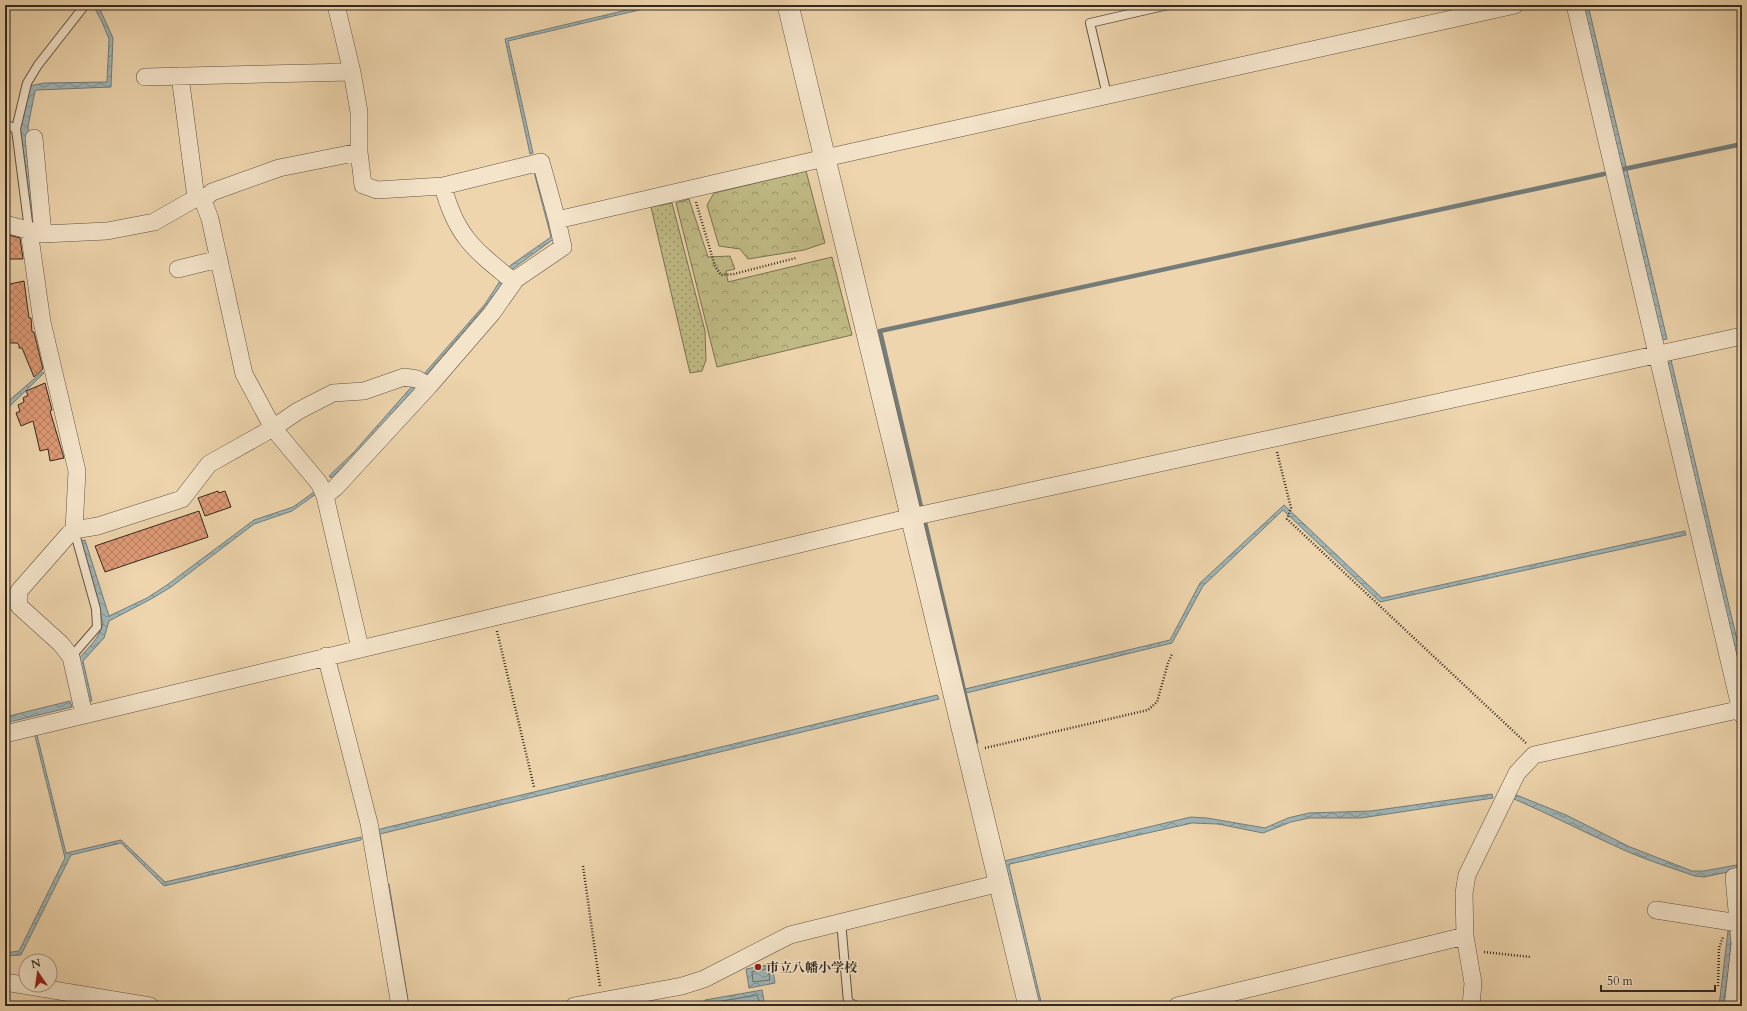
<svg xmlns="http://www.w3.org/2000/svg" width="1747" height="1011" font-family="Cardo,'Noto Serif JP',serif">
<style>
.grass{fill:url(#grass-dots);stroke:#7a7253}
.forest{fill:url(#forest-crowns);stroke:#7a7253}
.water{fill:url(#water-waves);stroke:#747d7a}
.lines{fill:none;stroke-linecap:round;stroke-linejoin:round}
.shore{stroke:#696f6c;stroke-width:1}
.stream{stroke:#747d7a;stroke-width:4.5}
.building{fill:url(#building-cross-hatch);stroke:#332921}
.service-casing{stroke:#625444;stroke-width:10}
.minor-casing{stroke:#625444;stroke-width:18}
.tertiary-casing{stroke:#625444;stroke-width:22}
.path{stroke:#332921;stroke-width:2.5;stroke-dasharray:1 2;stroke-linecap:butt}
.service{stroke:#f4e4ca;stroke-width:8}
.minor{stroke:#f4e4ca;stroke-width:17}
.tertiary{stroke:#f4e4ca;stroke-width:21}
.poi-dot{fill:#8f2418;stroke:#f4e4ca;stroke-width:1.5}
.labels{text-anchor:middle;stroke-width:3;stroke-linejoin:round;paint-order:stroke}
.poi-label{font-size:13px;font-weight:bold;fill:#332921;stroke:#f4e4ca;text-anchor:start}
</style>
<defs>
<pattern id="grass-dots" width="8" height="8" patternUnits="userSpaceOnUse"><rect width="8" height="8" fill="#c0bb85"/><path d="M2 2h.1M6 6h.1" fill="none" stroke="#9d986c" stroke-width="1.8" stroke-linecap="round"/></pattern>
<pattern id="forest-crowns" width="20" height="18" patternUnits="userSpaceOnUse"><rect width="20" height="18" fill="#c0bb85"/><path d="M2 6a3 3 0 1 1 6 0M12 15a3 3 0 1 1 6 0" fill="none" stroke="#9d986c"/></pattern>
<pattern id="water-waves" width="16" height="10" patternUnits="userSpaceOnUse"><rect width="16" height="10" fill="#9fb5b6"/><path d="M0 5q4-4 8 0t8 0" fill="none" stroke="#829394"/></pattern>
<pattern id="building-cross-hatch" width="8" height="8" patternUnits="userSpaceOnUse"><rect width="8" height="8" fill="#df9a76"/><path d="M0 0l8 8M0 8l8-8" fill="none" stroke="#b57e60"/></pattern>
</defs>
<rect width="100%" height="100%" fill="#eed5ad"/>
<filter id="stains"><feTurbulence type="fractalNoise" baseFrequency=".005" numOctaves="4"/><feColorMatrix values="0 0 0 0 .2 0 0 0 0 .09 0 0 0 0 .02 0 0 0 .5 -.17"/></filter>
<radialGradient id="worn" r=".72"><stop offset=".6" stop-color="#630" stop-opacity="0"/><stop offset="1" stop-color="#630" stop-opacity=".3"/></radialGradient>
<path class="grass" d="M672 203 705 331 706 360 702 371 690 373 651 207Z"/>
<path class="forest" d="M806 171 825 243 804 250 748 259 740 249 719 246 707 205 714 193Z
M689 199 708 257 730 256 735 269 726 271 728 282 832 257 852 335 717 367 676 203Z"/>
<path class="water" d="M93 5H98L113 38 111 87 37 90 35 91 28 127 36 218 31 217 20 130 29 86 44 83 107 82 109 39 102 22Z
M648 5H660L508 41 533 153 530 154 505 39Z
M1582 5H1588L1667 339 1661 340Z
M538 171 555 238 511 270 509 267 511 265 551 237 534 172Z
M500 281 503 283 487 304 425 376 423 375 485 304Z
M1671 360 1742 661V684L1666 361Z
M42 372 44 373 12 404 5 408V404Z
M414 384 417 386 356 454 331 478 329 476 354 452Z
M314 492 316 494 292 511 254 524 171 587 151 599 109 621 104 638 83 661 92 701 87 702 78 659C89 647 99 639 103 623L80 541 85 540 109 616 147 598 167 585 254 520 293 507Z
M1284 505 1382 598 1685 531 1686 535 1380 602 1283 510 1203 586 1172 643 962 694 961 690 1170 640 1200 583Z
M937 695 939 699 380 834 387 877 383 878 376 830Z
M70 701 72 707 5 723V717Z
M36 731 66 853 121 840 165 882 361 837V840L164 886 121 843 71 855 21 955 5 956V953L19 951 65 858 34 732Z
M1492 794 1493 798 1361 818H1309L1291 822 1263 833 1218 824 1192 823 1010 864 1009 866 1042 1006H1038L1004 861 1191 817 1207 818 1265 828 1288 818 1309 813 1371 811Z
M1514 794 1566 815 1630 847 1692 871H1704L1742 864V869L1704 877 1695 876C1672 868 1649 861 1626 851 1588 834 1551 815 1512 798Z
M384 884H389L409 1006H404Z
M1728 931 1732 932 1729 967 1723 1006H1719Z
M772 964 775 983 749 988 746 969Z
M762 990 765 1006H706L705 1000Z"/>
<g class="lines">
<path class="shore" d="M768 969 770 980 753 982 752 972Z
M710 1006 711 1003 757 995 761 1006"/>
<path class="stream" d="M1624 169 1742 144
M922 511 880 331 1604 174
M924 518 976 742"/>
</g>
<path class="building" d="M9 235 20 238 23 259H5V236Z
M24 281 29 318H31L32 332H34L43 369 34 377 22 348H19V345L17 343H5V285Z
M45 383 52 410 50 411 64 458 50 461 48 449 40 451 33 421 21 426 16 413 20 411 18 405 24 402 23 398 28 395 26 391Z
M218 491 219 493 225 491 231 507 205 516 198 498Z
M199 511 208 537 105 572 95 546Z"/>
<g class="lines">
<defs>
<path id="service" d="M1107 95 1090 23 1168 5
M5 124 16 129
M29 230 16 129 27 83 38 65 85 5
M71 657 97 627 96 609 74 530
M841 921 848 1002 857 1006"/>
<path id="minor" d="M336 5 352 72 359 112V152L363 185 377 190 443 186 541 162 557 220 563 247 516 279 492 313 429 386 336 487 325 496 360 648
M1575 5 1742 715
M180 76 196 198
M145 77 352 72
M34 138 43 234
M443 186C456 237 475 250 514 282
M203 200 212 192 279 168 359 152
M557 220 816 160 1515 5
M5 224 43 234 107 231 154 222 196 198 203 200 210 219 244 374 273 428 319 483 325 496
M29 230 42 322 77 471 74 530
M178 269 219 259
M326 656 369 823 400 1006
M84 715 71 657 61 644 19 606V591L69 534 74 530 98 526 182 499 209 464 273 428 298 411 333 393 364 391 404 377 417 379 429 386
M5 734 912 517 1742 336
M1656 910 1738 923
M1465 936 1473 983 1471 1006
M5 982 150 1006
M574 1006 682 986 704 979 790 935 1000 883
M1177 1006 1465 936 1464 893 1467 875 1517 773 1534 755 1742 709
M1733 1006 1740 944 1734 877 1742 876"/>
<path id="tertiary" d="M788 5 1029 1006"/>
</defs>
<use href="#service" class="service-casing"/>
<use href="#minor" class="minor-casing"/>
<use href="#tertiary" class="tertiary-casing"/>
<path class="path" d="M696 202 715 266 721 275 734 274 796 258
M1277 452 1291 508 1287 519 1526 743
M497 631 534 787
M985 748 1148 710 1157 702 1168 663 1172 654
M583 866 600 986
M1484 952 1531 957
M1718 986 1719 948 1723 937"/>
<use href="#service" class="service"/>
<use href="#minor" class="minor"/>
<use href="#tertiary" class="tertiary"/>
</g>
<circle class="poi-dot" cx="758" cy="967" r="4"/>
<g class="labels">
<g class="poi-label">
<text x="766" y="972">市立八幡小学校</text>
</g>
</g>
<rect width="1747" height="1011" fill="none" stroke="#eed5ad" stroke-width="20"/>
<rect x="6" y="6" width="1735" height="999" fill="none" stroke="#332921" stroke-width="2"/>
<rect x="10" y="10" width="1727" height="991" fill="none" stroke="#332921"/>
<g transform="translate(38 973) rotate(347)"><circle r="19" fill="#f4e4ca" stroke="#a79986"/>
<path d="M0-3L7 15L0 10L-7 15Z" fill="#8f2418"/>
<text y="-6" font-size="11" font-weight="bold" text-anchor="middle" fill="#332921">N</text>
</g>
<path d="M1601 985v6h114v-6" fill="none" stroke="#332921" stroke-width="2"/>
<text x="1607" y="985" font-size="12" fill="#332921" stroke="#f4e4ca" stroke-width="3" paint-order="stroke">50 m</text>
<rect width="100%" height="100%" filter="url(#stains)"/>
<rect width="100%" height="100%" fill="url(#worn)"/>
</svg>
